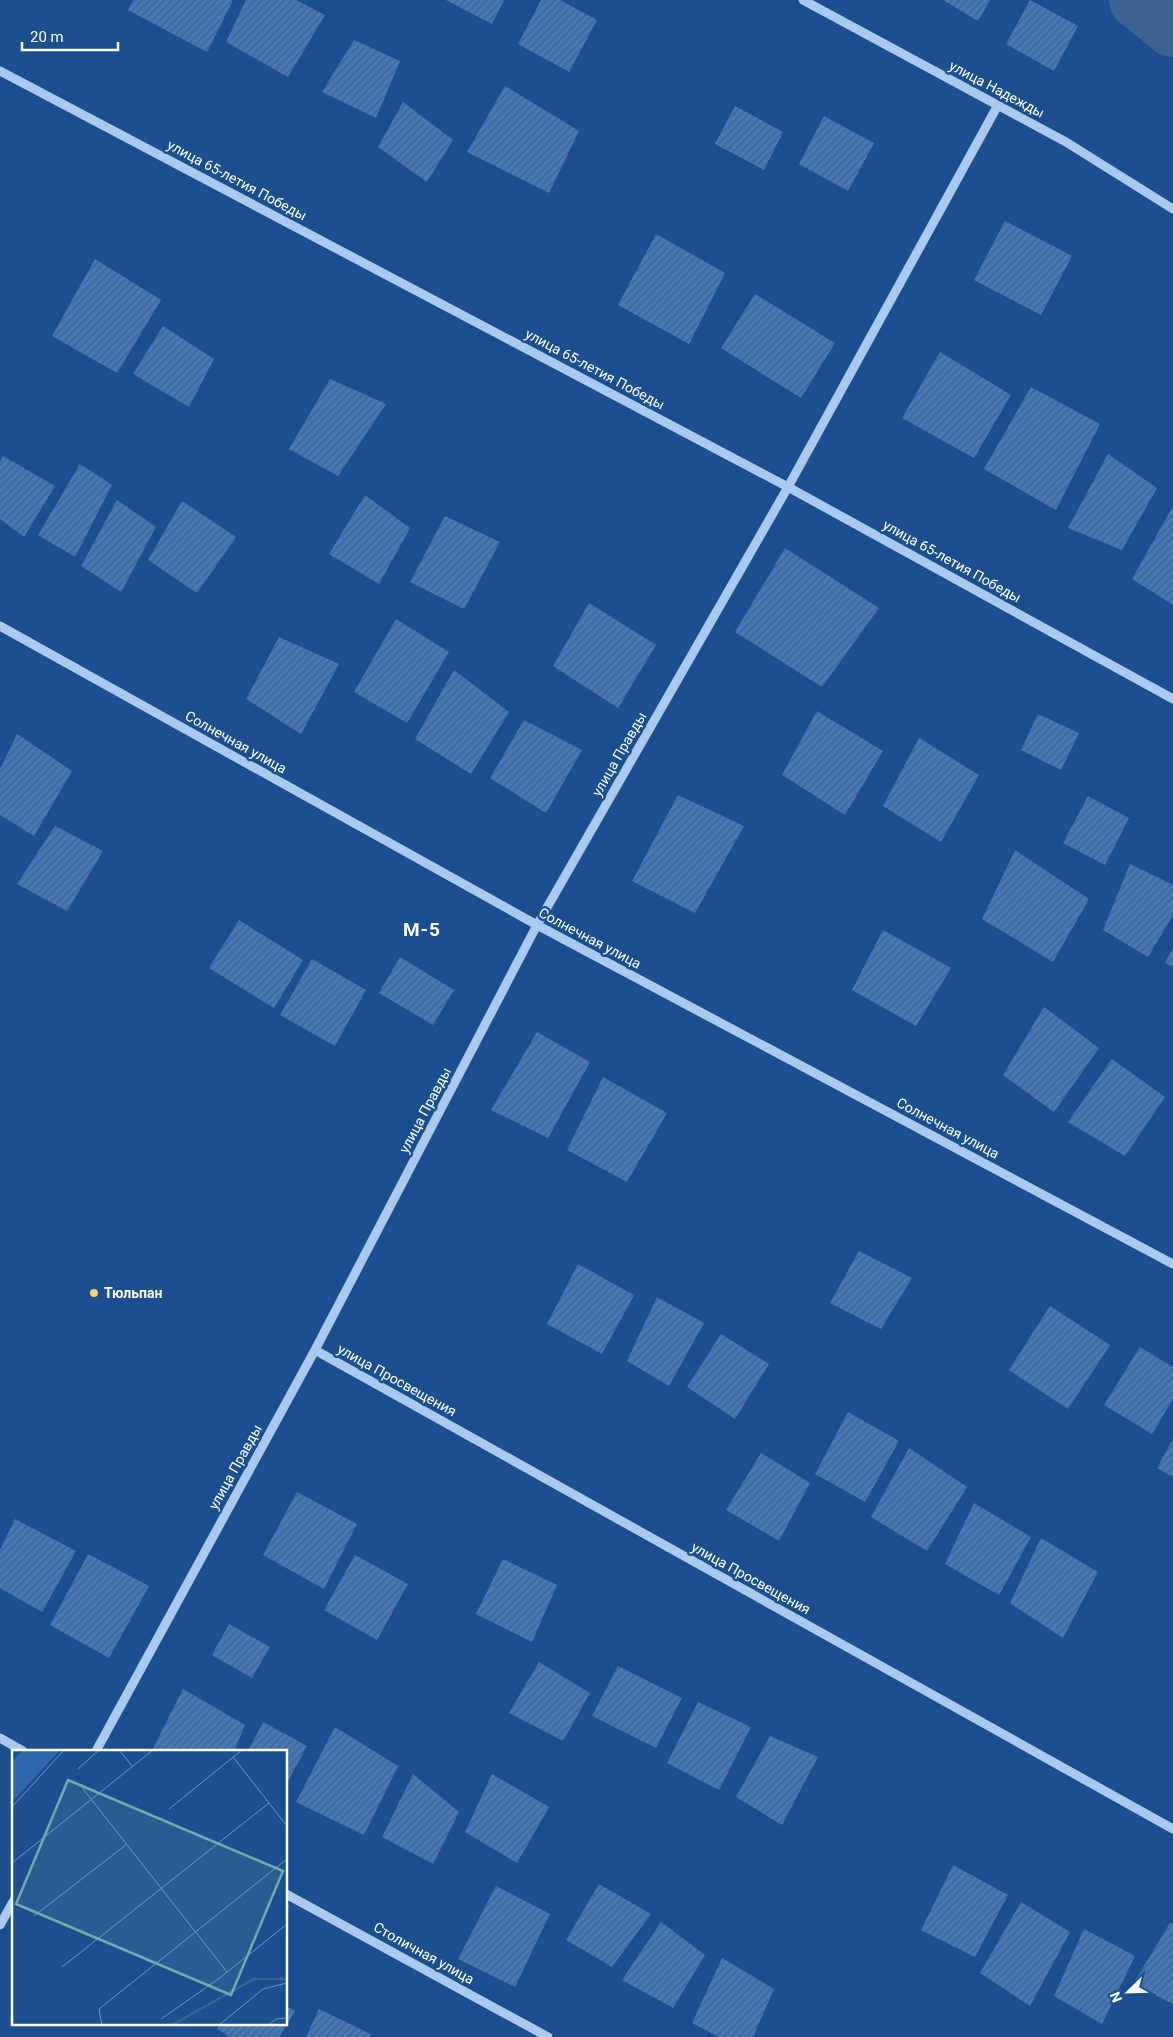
<svg xmlns="http://www.w3.org/2000/svg" width="1173" height="2037" font-family="Roboto,sans-serif">
<style>
.lines{fill:none;stroke-linecap:round;stroke-linejoin:round}
.river{stroke:#3c6290;stroke-width:58}
.building{fill:url(#building-hatch)}
.minor{stroke:#a9c9ee;stroke-width:9}
.poi-dot{fill:#ffd166;stroke:#1b4f8f;stroke-width:2}
.labels{text-anchor:middle;stroke-width:5;stroke-linejoin:round;paint-order:stroke}
.street-label{font-size:14px;fill:#fff;stroke:#1b4f8f}
.poi-label{font-size:14px;font-weight:bold;fill:#fff;stroke:#1b4f8f;text-anchor:start}
.district-label{font-size:19px;font-weight:bold;letter-spacing:1px;fill:#fff;stroke:#1b4f8f}
.inset-river{fill:none;stroke:#3c6290;stroke-width:2.5}
.inset-road{fill:none;stroke:#7695bc;stroke-width:1}
.view{fill:#6fada8;fill-opacity:0.15;stroke:#6fada8;stroke-width:2.5}
.inset-edge{fill:none;stroke:#fff;stroke-width:2.5}
</style>
<defs>
<pattern id="building-hatch" width="6" height="6" patternUnits="userSpaceOnUse" patternTransform="scale(1.25)"><rect width="6" height="6" fill="#4478b7"/><path d="M-1 1l2-2M0 6l6-6M5 7l2-2" fill="none" stroke="#486282"/></pattern>
</defs>
<rect width="100%" height="100%" fill="#1b4f8f"/>
<g class="lines">
<path class="river" d="M1138 0 1173 28"/>
</g>
<path class="building" d="M133 0H233L207 52 128 10Z
M246 0H296L325 15 288 77 226 42Z
M446 0H504L492 24Z
M541 0H560L597 20 569 72 518 44Z
M943 0H990L978 21Z
M1030 0 1078 26 1054 71 1006 44Z
M354 40 400 61 376 118 322 92Z
M505 86 579 131 549 193 467 152Z
M403 102 453 140 427 182 378 147Z
M735 106 783 132 764 170 715 144Z
M824 116 874 143 848 191 799 164Z
M1005 221 1072 256 1041 315 974 280Z
M656 234 725 273 689 344 618 305Z
M95 259 161 300 117 373 52 336Z
M755 294 835 343 801 398 721 348Z
M163 326 214 359 189 407 133 374Z
M940 352 1011 395 974 458 902 418Z
M330 379 386 404 338 476 289 449Z
M1031 387 1100 424 1056 510 984 469Z
M1108 454 1157 488 1122 550 1068 528Z
M3 456 55 486 24 537 0 519V462Z
M80 464 112 485 75 557 38 535Z
M365 495 410 528 379 584 329 554Z
M117 500 156 527 121 592 81 566Z
M182 501 236 537 197 593 148 560Z
M1173 506V605L1132 579Z
M445 516 500 542 464 609 410 582Z
M785 548 879 608 822 687 735 632Z
M589 603 656 645 618 708 553 666Z
M396 619 449 652 407 723 354 692Z
M279 637 339 664 301 734 246 699Z
M454 670 509 712 471 774 415 739Z
M817 711 883 751 845 815 782 775Z
M1038 714 1079 733 1061 770 1021 750Z
M524 720 582 750 546 813 490 778Z
M17 734 72 771 34 836 0 815V769Z
M919 738 979 775 941 842 883 806Z
M678 795 744 826 695 913 632 881Z
M1088 796 1129 818 1105 865 1063 843Z
M55 826 103 851 67 911 17 884Z
M1015 850 1089 899 1053 962 982 919Z
M1130 864 1173 885V915L1148 957 1103 930Z
M239 920 303 960 274 1008 209 968Z
M883 930 951 968 916 1026 852 990Z
M1173 948V967L1165 963Z
M400 957 454 990 433 1025 379 993Z
M312 959 366 990 335 1046 280 1015Z
M1044 1007 1099 1048 1054 1112 1003 1075Z
M537 1032 590 1062 548 1138 491 1110Z
M1112 1059 1165 1097 1125 1156 1068 1122Z
M603 1077 667 1113 627 1182 567 1150Z
M859 1251 912 1278 881 1329 830 1303Z
M578 1264 634 1295 602 1354 547 1324Z
M657 1297 704 1323 669 1386 627 1361Z
M1050 1306 1110 1345 1068 1409 1009 1370Z
M721 1334 769 1364 735 1419 687 1387Z
M1140 1347 1173 1367V1399L1152 1434 1104 1405Z
M848 1412 899 1441 865 1502 815 1474Z
M1173 1439V1477L1157 1468Z
M909 1448 967 1487 927 1551 871 1517Z
M761 1453 810 1483 779 1541 726 1510Z
M297 1492 357 1524 324 1589 263 1555Z
M974 1503 1031 1537 999 1595 945 1564Z
M15 1519 76 1551 42 1612 0 1588V1550Z
M1041 1538 1098 1572 1063 1638 1010 1603Z
M88 1554 149 1586 109 1658 50 1625Z
M355 1555 408 1584 377 1640 324 1610Z
M503 1559 557 1585 532 1642 476 1614Z
M229 1624 270 1647 252 1678 212 1655Z
M539 1662 590 1693 563 1741 509 1713Z
M618 1666 682 1698 656 1748 592 1716Z
M183 1689 245 1725 234 1751H152Z
M698 1702 751 1727 719 1790 667 1763Z
M263 1722 307 1746 286 1785V1751H248Z
M335 1727 398 1766 364 1835 296 1802Z
M770 1736 818 1757 782 1825 736 1797Z
M413 1774 459 1812 433 1864 382 1837Z
M492 1774 549 1807 517 1863 465 1832Z
M953 1865 1008 1895 975 1957 921 1930Z
M599 1884 651 1914 612 1967 566 1940Z
M496 1886 550 1914 515 1987 458 1959Z
M1021 1902 1070 1932 1030 2006 980 1973Z
M661 1922 705 1955 673 2008 622 1980Z
M1170 1923 1173 1924V2004L1133 1984Z
M1084 1929 1135 1956 1102 2024 1054 1996Z
M722 1958 774 1989 753 2037H719L692 2023Z
M286 2006 295 2011 279 2037H230L217 2029 221 2023H286Z
M319 2009 371 2034 370 2037H306Z"/>
<g class="lines">
<path class="minor" d="M803 0 1066 142 1173 209
M0 71 788 487 1173 699
M0 626 537 925 1173 1264
M315 1350 1173 1829
M0 1738 23 1751
M96 1751 315 1350 537 925 788 487 998 105
M286 1894 548 2037
M0 1925 14 1900"/>
</g>
<circle class="poi-dot" cx="94" cy="1293" r="5"/>
<g class="labels">
<g class="street-label">
<text transform="translate(997 89) rotate(28)" y="5">улица Надежды</text>
<text transform="translate(237 180) rotate(28)" y="5">улица 65-летия Победы</text>
<text transform="translate(595 369) rotate(28)" y="5">улица 65-летия Победы</text>
<text transform="translate(952 561) rotate(29)" y="5">улица 65-летия Победы</text>
<text transform="translate(236 742) rotate(29)" y="5">Солнечная улица</text>
<text transform="translate(619 754) rotate(-60)" y="5">улица Правды</text>
<text transform="translate(590 938) rotate(28)" y="5">Солнечная улица</text>
<text transform="translate(425 1110) rotate(-62)" y="5">улица Правды</text>
<text transform="translate(948 1128) rotate(28)" y="5">Солнечная улица</text>
<text transform="translate(397 1380) rotate(29)" y="5">улица Просвещения</text>
<text transform="translate(235 1467) rotate(-61)" y="5">улица Правды</text>
<text transform="translate(751 1578) rotate(29)" y="5">улица Просвещения</text>
<text transform="translate(424 1953) rotate(29)" y="5">Столичная улица</text>
</g>
<g class="poi-label">
<text x="104" y="1298">Тюльпан</text>
</g>
<g class="district-label">
<text x="422" y="936">М-5</text>
</g>
</g>
<g transform="translate(12 1750)">
<rect width="275" height="275" fill="#1b4f8f"/>
<path d="M11 0H48L0 52V12Z" fill="#2e69ad"/>
<path class="inset-river" d="M160 275 242 229H275"/>
<path class="inset-road" d="M107 0 121 17M221 7 275 76M66 19 87 0M68 35 215 222M0 57 52 0M157 59 230 0M0 113 141 0M22 166 115 94M50 217 257 53M149 269 209 227 275 174M90 275 87 259 275 109M207 275 251 239 275 233M256 275 264 269 275 268"/>
<path class="view" d="M56 30 271 121 219 245 4 154Z"/>
<rect width="275" height="275" class="inset-edge"/>
</g>
<g transform="translate(1128 1992) rotate(247)" stroke="#1b4f8f" stroke-width="4" paint-order="stroke">
<path d="M0-4L9 19L0 12L-9 19Z" fill="#ffffff"/>
<text y="-8" font-size="14" font-weight="bold" text-anchor="middle" fill="#ffffff">N</text>
</g>
<path d="M22 42v8h96v-8" fill="none" stroke="#ffffff" stroke-width="2.5"/>
<text x="30" y="42" font-size="15" fill="#ffffff" stroke="#1b4f8f" stroke-width="4" paint-order="stroke">20 m</text>
</svg>
